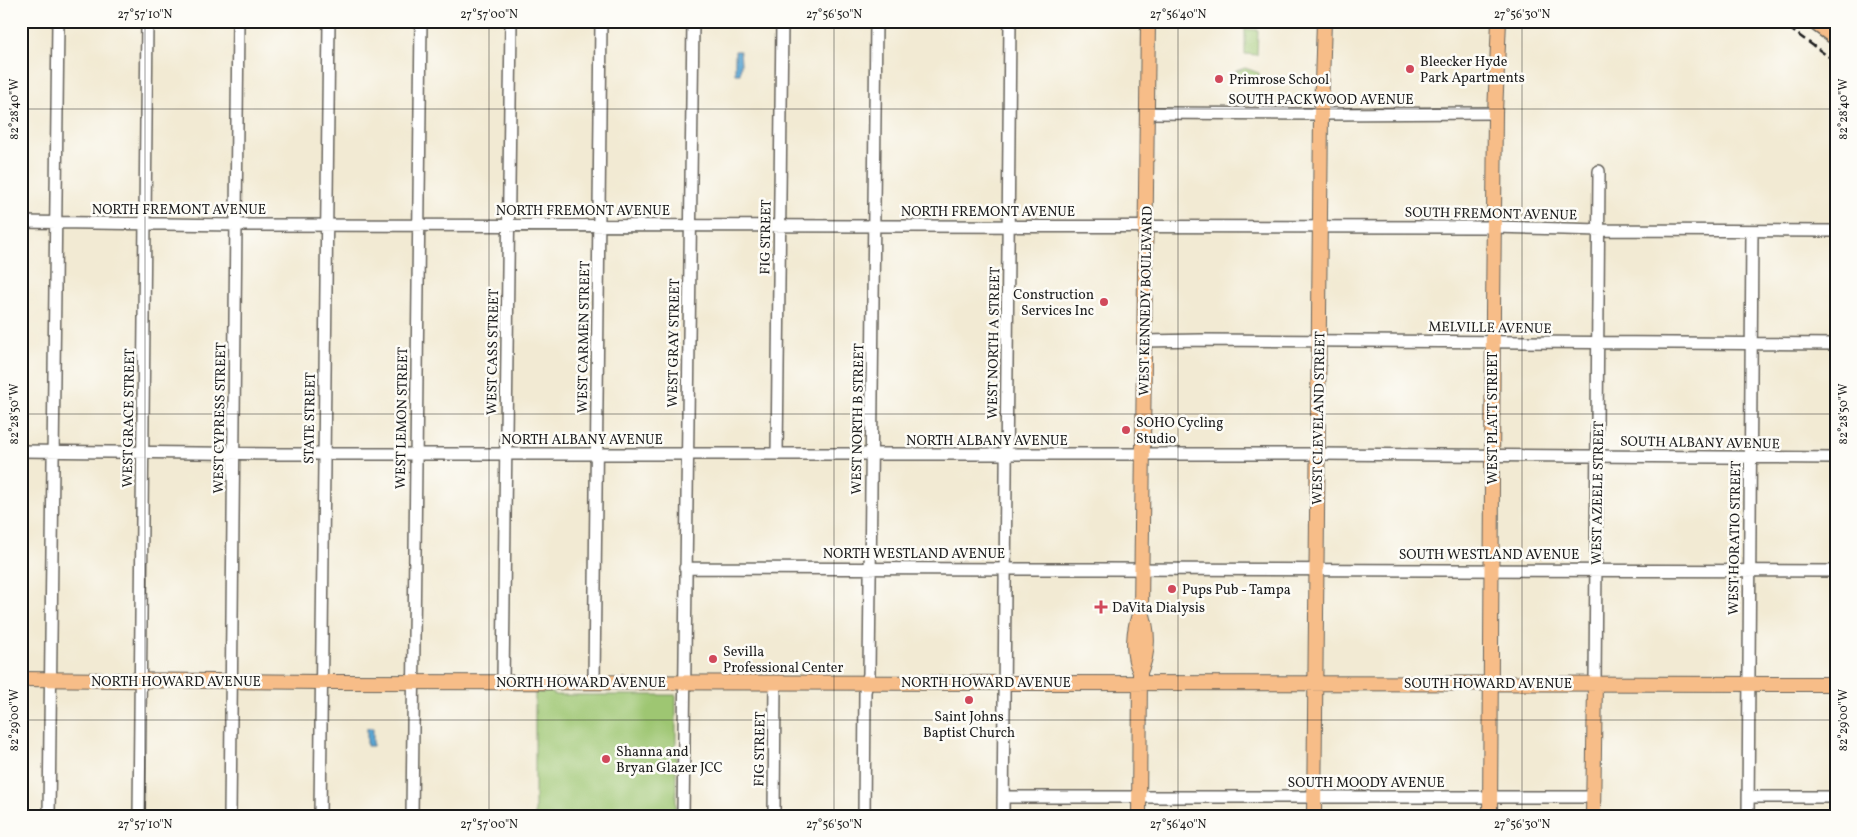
<svg xmlns="http://www.w3.org/2000/svg" width="1857" height="837" font-family="Vollkorn,serif">
<style>
.green{fill:#9ec672;stroke:#5d7147}
.water{fill:#5ca6d3;stroke:#3c6178}
.lines{fill:none;stroke-linecap:round;stroke-linejoin:round}
.minor-casing{stroke:#67645c;stroke-width:14}
.major-casing{stroke:#67645c;stroke-width:16}
.highway-casing{stroke:#67645c;stroke-width:19}
.minor{stroke:#fff;stroke-width:11}
.major{stroke:#f7bd88;stroke-width:14}
.highway{stroke:#f7bd88;stroke-width:16}
.rail{stroke:#1c1c1c;stroke-width:2.5;stroke-dasharray:8 4;stroke-linecap:butt}
.ticks{fill:none;stroke:#1c1c1c;stroke-width:1;stroke-opacity:0.45}
.poi-dot{fill:#d1495b;stroke:#fdfcf7;stroke-width:2}
.labels{text-anchor:middle;stroke-width:5;stroke-linejoin:round;paint-order:stroke}
.poi-label{font-size:14px;fill:#1c1c1c;stroke:#fdfcf7;text-anchor:start}
.street-label{font-size:14px;fill:#1c1c1c;stroke:#fdfcf7}
.neatline{fill:none;stroke:#1c1c1c;stroke-width:2}
.ticks-label{font-size:12px;text-anchor:middle;fill:#1c1c1c}
</style>
<rect width="100%" height="100%" fill="#fdfcf7"/>
<filter id="ink" filterUnits="userSpaceOnUse"><feTurbulence type="fractalNoise" baseFrequency=".02" numOctaves="2"/><feDisplacementMap in="SourceGraphic" scale="10" xChannelSelector="R" yChannelSelector="G"/><feConvolveMatrix kernelMatrix="1 2 1 2 8 2 1 2 1" color-interpolation-filters="sRGB"/></filter>
<filter id="wash" filterUnits="userSpaceOnUse"><feTurbulence type="fractalNoise" baseFrequency=".0096" numOctaves="4" result="noise"/><feDisplacementMap in="SourceGraphic" scale="20" xChannelSelector="R" yChannelSelector="G"/><feGaussianBlur stdDeviation="1.12" result="paint"/><feColorMatrix in="noise" values="0 0 0 0 0 0 0 0 0 0 0 0 0 0 0 0 0 1.4 0 .05"/><feComposite in="paint" operator="in"/></filter>
<g filter="url(#wash)">
<rect width="100%" height="100%" fill="#f2ead3"/>
<path class="green" d="M1245 29 1258 30 1257 55 1245 54Z
M1245 68 1259 73V81H1237L1236 71Z
M535 692H550L556 695H676V816H535Z"/>
<path class="water" d="M735 51H740L741 63 740 74H735Z
M367 728H373V746H367Z"/>
</g>
<g filter="url(#ink)">
<g class="lines">
<defs>
<path id="minor" d="M1146 113 1321 114 1495 113
M21 222 236 225 1494 227 1600 230 1836 231
M1144 341 1201 340 1836 344
M21 451 279 454H1318L1836 458
M777 454 782 21
M685 568 1836 571
M503 682 511 21
M594 682 601 21
M1595 684 1599 171
M1003 797H1594
M1748 797H1836
M49 816 58 21
M139 816 147 21
M230 816 238 21
M320 816 329 21
M412 816 421 21
M683 816 693 21
M774 816 775 682
M864 816 865 692 869 674 876 21
M1003 816 1010 21
M1748 816 1752 231"/>
<path id="major" d="M1140 672C1149 653 1149 630 1141 610L1148 21
M21 679 322 682 1836 684
M1139 816 1140 672C1131 654 1133 628 1141 610
M1314 816 1321 114 1324 21
M1490 816 1493 312 1495 113 1499 21
M1593 816 1595 684"/>
<path id="highway" d="M1814 21 1836 37"/>
</defs>
<use href="#minor" class="minor-casing"/>
<use href="#major" class="major-casing"/>
<use href="#highway" class="highway-casing"/>
<use href="#minor" class="minor"/>
<use href="#major" class="major"/>
<use href="#highway" class="highway"/>
<path class="rail" d="M1779 21 1836 62"/>
</g>
</g>
<path class="ticks" d="M145 21V816M489 21V816M834 21V816M1178 21V816M1522 21V816M21 109H1836M21 414H1836M21 720H1836"/>
<g class="poi-dot">
<circle cx="1410" cy="69" r="5"/>
<circle cx="1219" cy="79" r="5"/>
<circle cx="1104" cy="302" r="5"/>
<circle cx="1126" cy="430" r="5"/>
<circle cx="1172" cy="589" r="5"/>
<path d="M1098.5 599.5h5v5h5v5h-5v5h-5v-5h-5v-5h5z"/>
<circle cx="713" cy="659" r="5"/>
<circle cx="969" cy="700" r="5"/>
<circle cx="606" cy="759" r="5"/>
</g>
<g class="labels">
<g class="poi-label">
<text x="1420" y="66">Bleecker Hyde<tspan x="1420" dy="16">Park Apartments</tspan></text>
<text x="1229" y="84">Primrose School</text>
<text x="1094" y="299" text-anchor="end">Construction<tspan x="1094" dy="16">Services Inc</tspan></text>
<text x="1136" y="427">SOHO Cycling<tspan x="1136" dy="16">Studio</tspan></text>
<text x="1182" y="594">Pups Pub - Tampa</text>
<text x="1112" y="612">DaVita Dialysis</text>
<text x="723" y="656">Sevilla<tspan x="723" dy="16">Professional Center</tspan></text>
<text x="969" y="721" text-anchor="middle">Saint Johns<tspan x="969" dy="16">Baptist Church</tspan></text>
<text x="616" y="756">Shanna and<tspan x="616" dy="16">Bryan Glazer JCC</tspan></text>
</g>
<g class="street-label">
<text x="1321" y="104">SOUTH PACKWOOD AVENUE</text>
<text x="179" y="214">NORTH FREMONT AVENUE</text>
<text x="583" y="215">NORTH FREMONT AVENUE</text>
<text x="988" y="216">NORTH FREMONT AVENUE</text>
<text transform="translate(1491 213) rotate(1)" y="5">SOUTH FREMONT AVENUE</text>
<text transform="translate(765 237) rotate(-89)" y="5">FIG STREET</text>
<text transform="translate(1145 301) rotate(-89)" y="5">WEST KENNEDY BOULEVARD</text>
<text transform="translate(1490 327) rotate(1)" y="5">MELVILLE AVENUE</text>
<text transform="translate(583 337) rotate(-89)" y="5">WEST CARMEN STREET</text>
<text transform="translate(673 343) rotate(-89)" y="5">WEST GRAY STREET</text>
<text transform="translate(993 343) rotate(-89)" y="5">WEST NORTH A STREET</text>
<text transform="translate(492 352) rotate(-89)" y="5">WEST CASS STREET</text>
<text transform="translate(128 418) rotate(-89)" y="5">WEST GRACE STREET</text>
<text transform="translate(219 418) rotate(-89)" y="5">WEST CYPRESS STREET</text>
<text transform="translate(309 418) rotate(-89)" y="5">STATE STREET</text>
<text transform="translate(401 418) rotate(-89)" y="5">WEST LEMON STREET</text>
<text transform="translate(1318 418) rotate(-89)" y="5">WEST CLEVELAND STREET</text>
<text transform="translate(1492 418) rotate(-90)" y="5">WEST PLATT STREET</text>
<text transform="translate(857 419) rotate(-89)" y="5">WEST NORTH B STREET</text>
<text x="582" y="444">NORTH ALBANY AVENUE</text>
<text x="987" y="445">NORTH ALBANY AVENUE</text>
<text transform="translate(1700 442) rotate(1)" y="5">SOUTH ALBANY AVENUE</text>
<text transform="translate(1597 493) rotate(-89)" y="5">WEST AZEELE STREET</text>
<text transform="translate(1734 538) rotate(-89)" y="5">WEST HORATIO STREET</text>
<text x="914" y="558">NORTH WESTLAND AVENUE</text>
<text x="1489" y="559">SOUTH WESTLAND AVENUE</text>
<text x="176" y="686">NORTH HOWARD AVENUE</text>
<text x="581" y="687">NORTH HOWARD AVENUE</text>
<text x="986" y="687">NORTH HOWARD AVENUE</text>
<text x="1488" y="688">SOUTH HOWARD AVENUE</text>
<text transform="translate(759 749) rotate(-89)" y="5">FIG STREET</text>
<text x="1366" y="787">SOUTH MOODY AVENUE</text>
</g>
</g>
<rect width="1857" height="837" fill="none" stroke="#fdfcf7" stroke-width="55"/>
<rect x="28" y="28" width="1802" height="782" class="neatline"/>
<g class="ticks-label">
<text x="145" y="18">27°57'10"N</text>
<text x="489" y="18">27°57'00"N</text>
<text x="834" y="18">27°56'50"N</text>
<text x="1178" y="18">27°56'40"N</text>
<text x="1522" y="18">27°56'30"N</text>
<text transform="translate(1843 109) rotate(-90)" y="4">82°28'40"W</text>
<text transform="translate(14 109) rotate(-90)" y="4">82°28'40"W</text>
<text transform="translate(1843 414) rotate(-90)" y="4">82°28'50"W</text>
<text transform="translate(14 414) rotate(-90)" y="4">82°28'50"W</text>
<text transform="translate(1843 720) rotate(-90)" y="4">82°29'00"W</text>
<text transform="translate(14 720) rotate(-90)" y="4">82°29'00"W</text>
<text x="145" y="828">27°57'10"N</text>
<text x="489" y="828">27°57'00"N</text>
<text x="834" y="828">27°56'50"N</text>
<text x="1178" y="828">27°56'40"N</text>
<text x="1522" y="828">27°56'30"N</text>
</g>
</svg>
